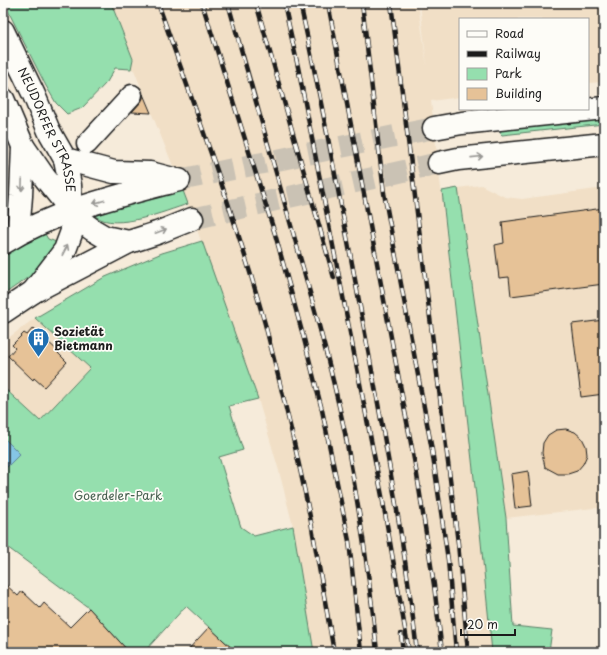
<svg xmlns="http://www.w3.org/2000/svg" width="607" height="655" font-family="'Playpen Sans',sans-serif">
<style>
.built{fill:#f1dfc6}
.green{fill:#95dfae;stroke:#587e65}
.water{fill:#85c5e5;stroke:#5b8195}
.building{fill:#e6c297;stroke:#1c1c1c}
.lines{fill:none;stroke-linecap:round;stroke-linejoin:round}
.secondary-tunnel{stroke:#cac2b4;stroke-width:22;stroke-dasharray:22 11;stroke-linecap:butt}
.street-casing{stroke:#1c1c1c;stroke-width:23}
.secondary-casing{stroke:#1c1c1c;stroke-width:25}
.street{stroke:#fdfcf7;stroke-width:20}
.secondary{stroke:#fdfcf7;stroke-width:22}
.rail-casing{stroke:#1c1c1c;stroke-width:4.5}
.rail{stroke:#fdfcf7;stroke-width:3;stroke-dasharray:9;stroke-linecap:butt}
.oneway{stroke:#989794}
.labels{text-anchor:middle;stroke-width:3.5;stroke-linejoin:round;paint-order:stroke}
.street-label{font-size:12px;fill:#1c1c1c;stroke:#fdfcf7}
.poi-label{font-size:12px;font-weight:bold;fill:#1c1c1c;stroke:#fdfcf7;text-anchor:start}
.park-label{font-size:12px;fill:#46604f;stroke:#fdfcf7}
</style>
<rect width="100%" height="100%" fill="#f6ebda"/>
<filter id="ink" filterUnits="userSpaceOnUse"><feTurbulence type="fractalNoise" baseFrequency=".025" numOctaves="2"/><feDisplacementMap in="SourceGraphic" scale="8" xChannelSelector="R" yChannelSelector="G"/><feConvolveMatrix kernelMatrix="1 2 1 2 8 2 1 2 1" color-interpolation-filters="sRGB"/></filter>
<g filter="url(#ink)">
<path class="built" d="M111 3H418L427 67 420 3H604V82L588 83V19H460V97L431 101 480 532 492 652H314L293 526 279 471 258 399 182 188 134 70 131 69 133 59Z
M481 185 505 197 522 199 604 188V509L594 508 506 518 458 188Z
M35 318 90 368 40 422 3 387V342Z"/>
<path class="green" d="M4 3H111L133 59 131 69 115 68 107 82 82 108 67 114 56 103 46 86Z
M604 119V124L502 135 500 133 501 129Z
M182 188 188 204C165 211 116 232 95 216V213Z
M458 188 506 518 513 626 552 630 549 652H492L480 532 442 191Z
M43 231 48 239 59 243 40 269 3 295V255Z
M202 241 258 399 229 406 243 450 219 457 241 527 254 536 293 526 314 652H236L186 606 144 652H129L89 608 3 544V523L4 522 3 520V387L40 421 90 368 35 318 103 278 162 253Z"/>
<path class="water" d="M4 438 20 454 3 471V440Z"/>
<path class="building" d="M143 94 151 113 132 112 141 102 143 98Z
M604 208V284L511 296 509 277 499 278 495 245 504 243 502 222Z
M604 320V394L581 397 572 324Z
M33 328 59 352 58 353 67 362 44 387 34 378 33 380 8 356 15 348 12 345 24 333 27 335Z
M566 429 575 432 582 438 586 446 587 455 583 464 577 471 568 474H558L545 467 542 453 543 443 548 435 556 430Z
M528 471 532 506 515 508 511 474Z
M3 582 18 596 22 591 40 608 44 603 70 627 89 608 129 652H12L3 643Z
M209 627 236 652H186Z"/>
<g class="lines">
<path class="secondary-tunnel" d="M179 180 434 128
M192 219 439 163"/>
<defs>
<path id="street" d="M87 144 132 95"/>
<g id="secondary">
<path id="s1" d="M3 31 34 95 49 131 65 159 70 185 72 231 65 250 33 292"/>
<path d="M3 99 23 146 45 178 71 210 82 222 93 230 105 237 129 242"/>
<path d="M434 128 462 123 604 108"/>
<path d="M65 159 114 172 150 173 173 179"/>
<path d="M439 163 458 159 604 144"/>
<path d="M18 234 21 196 23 146"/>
<path d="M3 243C57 210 118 196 179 180"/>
<path d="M3 312 33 292 129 242 157 233 192 219"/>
</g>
</defs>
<use href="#street" class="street-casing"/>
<use href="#secondary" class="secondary-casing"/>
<use href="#street" class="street"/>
<use href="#secondary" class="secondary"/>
<defs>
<path id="rail" d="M158 3C195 109 235 215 265 324 282 390 298 456 311 522 319 565 326 609 334 652
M202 3 275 234 304 339 322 410 349 541 361 652
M228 3C248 76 269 149 290 222 310 292 330 362 345 433 359 506 370 579 377 652
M256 3 334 278
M284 3 298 67 382 496 409 652
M300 3C324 111 344 220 364 328 384 436 405 543 417 652
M328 3 417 475 434 585 442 652
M362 3 384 193 432 450 448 560 456 652
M391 3 458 543 468 652
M401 634 403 652"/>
</defs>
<use href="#rail" class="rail-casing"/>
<use href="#rail" class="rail"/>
</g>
<defs><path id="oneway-shaft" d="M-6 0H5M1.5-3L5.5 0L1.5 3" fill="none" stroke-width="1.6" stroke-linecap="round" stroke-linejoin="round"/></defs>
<g class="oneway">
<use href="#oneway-shaft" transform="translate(477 157) rotate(-6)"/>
<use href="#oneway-shaft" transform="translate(22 185) rotate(92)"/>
<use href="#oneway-shaft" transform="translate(99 202) rotate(164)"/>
<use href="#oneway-shaft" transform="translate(161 231) rotate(-21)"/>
<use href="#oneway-shaft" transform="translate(65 250) rotate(-62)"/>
</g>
</g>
<defs>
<symbol id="building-pin" viewBox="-11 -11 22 30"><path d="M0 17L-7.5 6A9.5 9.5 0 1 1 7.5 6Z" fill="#1f6fb2" stroke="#fdfcf7"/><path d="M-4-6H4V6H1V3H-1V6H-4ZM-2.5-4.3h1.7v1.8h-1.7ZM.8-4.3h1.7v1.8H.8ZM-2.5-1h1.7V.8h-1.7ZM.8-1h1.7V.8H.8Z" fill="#fff"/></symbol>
</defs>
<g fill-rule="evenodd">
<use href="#building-pin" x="26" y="326" width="25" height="34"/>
</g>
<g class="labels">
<g class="street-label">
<text dy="4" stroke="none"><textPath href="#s1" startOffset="109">NEUDORFER STRASSE</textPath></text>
</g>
<g class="poi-label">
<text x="54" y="336">Sozietät<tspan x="54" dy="14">Bietmann</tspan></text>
</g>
<g class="park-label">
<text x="118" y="500">Goerdeler-Park</text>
</g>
</g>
<rect width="607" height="655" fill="none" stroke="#fdfcf7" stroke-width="16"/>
<rect x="8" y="8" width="591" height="639" fill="none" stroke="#1c1c1c" stroke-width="1.5" filter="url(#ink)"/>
<rect x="459" y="18" width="130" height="92" fill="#fdfcf7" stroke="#a3a29f"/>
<rect x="467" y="31" width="20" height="6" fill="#fdfcf7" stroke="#a3a29f"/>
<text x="495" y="38" font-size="12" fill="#1c1c1c">Road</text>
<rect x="467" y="51" width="20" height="6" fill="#1c1c1c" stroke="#a3a29f"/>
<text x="495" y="58" font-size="12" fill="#1c1c1c">Railway</text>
<rect x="467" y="68" width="20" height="12" fill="#95dfae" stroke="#a3a29f"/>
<text x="495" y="78" font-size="12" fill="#1c1c1c">Park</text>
<rect x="467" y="88" width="20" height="12" fill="#e6c297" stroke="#a3a29f"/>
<text x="495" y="98" font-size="12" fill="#1c1c1c">Building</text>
<path d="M461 629v6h54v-6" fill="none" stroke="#1c1c1c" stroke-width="2"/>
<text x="467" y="629" font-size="12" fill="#1c1c1c" stroke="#fdfcf7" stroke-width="3" paint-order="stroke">20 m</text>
</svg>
